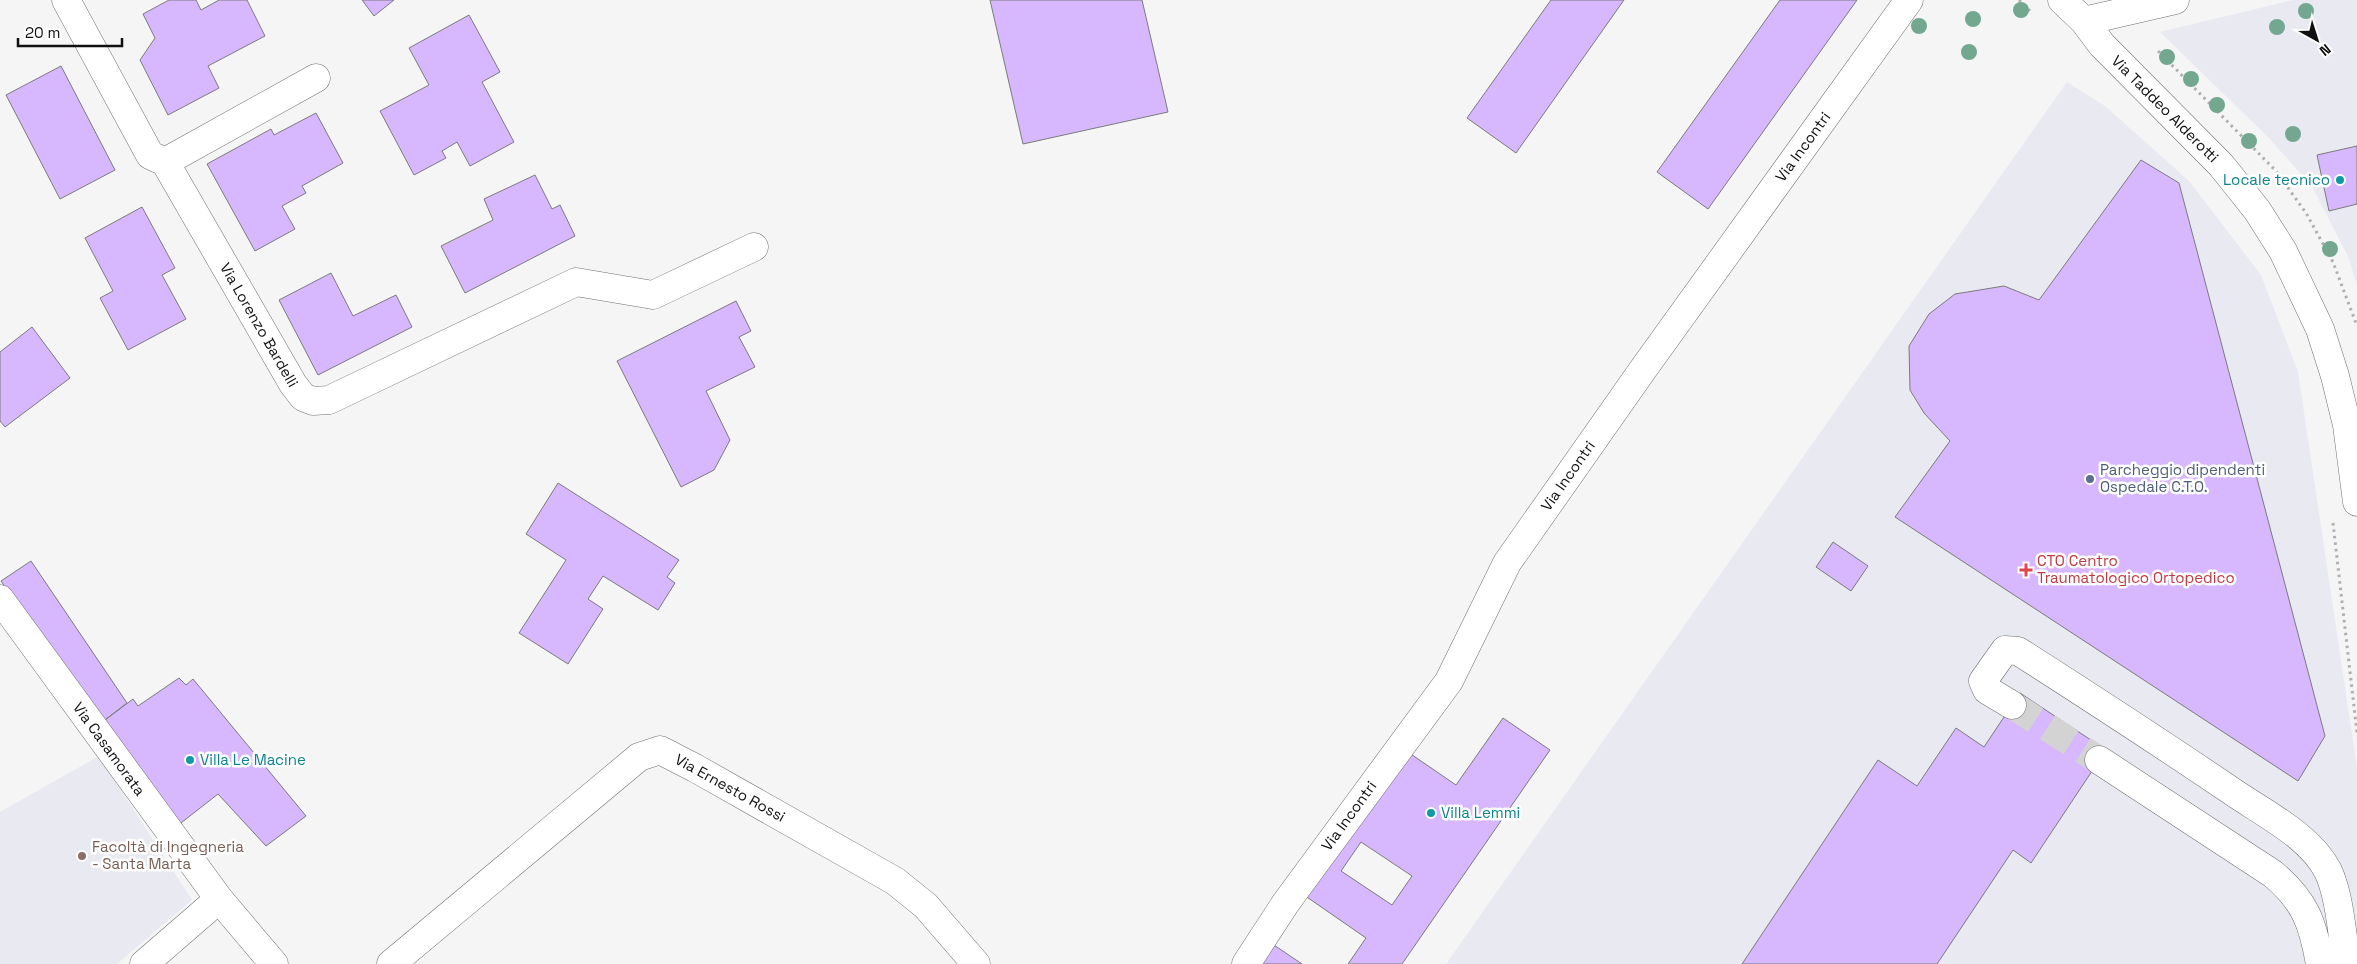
<svg xmlns="http://www.w3.org/2000/svg" width="2357" height="964" font-family="'Space Grotesk',sans-serif">
<style>
.built{fill:#e8e9f1}
.building{fill:#d7b7fe;stroke:#7b7b7c;fill-rule:evenodd}
.lines{fill:none;stroke-linecap:round;stroke-linejoin:round}
.minor-tunnel{stroke:#d3d3d4;stroke-width:28;stroke-dasharray:28 14;stroke-linecap:butt}
.minor-casing{stroke:#707071;stroke-width:29}
.path{stroke:#afafb0;stroke-width:3;stroke-dasharray:2.5 4;stroke-linecap:butt}
.minor{stroke:#fff;stroke-width:28}
.tree{fill:#73a790}
.culture-dot{fill:#0f9aa8;stroke:#fff;stroke-width:2}
.service-dot{fill:#5c6f8a;stroke:#fff;stroke-width:2}
.health-dot{fill:#e0444e;stroke:#fff;stroke-width:2}
.education-dot{fill:#8d6e63;stroke:#fff;stroke-width:2}
.labels{text-anchor:middle;stroke-width:5;stroke-linejoin:round;paint-order:stroke}
.street-label{font-size:15px;fill:#101010;stroke:#fff}
.culture-label{font-size:15px;fill:#0d838f;stroke:#fff;text-anchor:start}
.service-label{font-size:15px;fill:#4e5e75;stroke:#fff;text-anchor:start}
.health-label{font-size:15px;fill:#be3a42;stroke:#fff;text-anchor:start}
.education-label{font-size:15px;fill:#785e54;stroke:#fff;text-anchor:start}
</style>
<rect width="100%" height="100%" fill="#f5f5f6"/>
<path class="built" d="M2293 0H2357V285L2348 256 2311 185 2268 137 2160 32Z
M2067 82 2105 106 2189 181 2261 275 2298 372 2357 768V964H1446Z
M99 756 192 900 117 964H0V812Z"/>
<path class="building" d="M169 0H196L201 10 219 0H247L265 36 208 66 219 88 168 115 140 60 155 38 143 14Z
M362 0H394L374 16Z
M990 0H1142L1168 112 1023 144Z
M1551 0H1624L1516 153 1467 118Z
M1780 0H1857L1708 209 1657 172Z
M469 15 500 72 482 82 514 142 470 166 457 142 442 151 446 158 414 175 380 111 429 85 409 48Z
M61 66 115 170 60 199 6 95Z
M316 113 343 163 302 186 306 193 282 206 295 229 255 251 207 164 271 129 274 135Z
M2357 146V204L2329 211 2317 155Z
M2141 160 2179 183 2325 736 2298 781 1895 517 1950 441 1924 413 1910 390 1909 346 1929 314 1955 294 2004 286 2039 300Z
M535 175 552 209 560 205 575 236 465 293 441 246 493 220 484 199Z
M142 207 175 268 162 275 186 319 128 350 100 298 113 291 85 238Z
M331 273 353 316 396 295 412 327 318 375 279 300Z
M736 301 751 331 739 337 755 367 706 391 730 440 714 470 681 487 617 361Z
M32 327 70 378 5 427 0 421V352Z
M558 483 679 560 667 577 675 583 658 610 603 576 588 599 603 609 568 664 519 633 566 560 526 534Z
M1833 542 1868 566 1851 591 1816 567Z
M31 561 127 703 97 726 1 581Z
M179 678 186 685 193 679 306 816 266 846 218 794 172 830 97 726 133 699 138 706Z
M2020 693 2106 750 2031 863 2013 850 1937 964H1742L1878 760 1917 786 1956 728 1984 747Z
M1503 718 1550 750 1402 964H1348L1366 938 1301 893 1402 748 1456 785ZM1361 842 1412 876 1392 905 1341 871Z
M1271 943 1302 964H1257Z"/>
<g class="lines">
<path class="minor-tunnel" d="M2012 705 2099 760"/>
<defs>
<path id="minor" d="M66 0 150 155 165 162 316 78
M2062 0 2084 21 2102 45 2221 165 2257 210 2283 251 2320 329 2335 376 2347 425 2357 502
M2084 21 2175 0
M165 162 293 384 303 397 313 401 329 400 576 282 653 295 754 247
M0 599 219 899 274 964
M2012 705 1987 690 1983 681 2005 650 2018 651C2090 697 2162 744 2233 792 2265 814 2310 836 2328 871 2340 896 2342 937 2347 964
M2099 760 2273 874C2305 901 2313 923 2320 964
M144 964 219 899
M391 964 639 757 660 750 695 768 895 881 926 906 976 964
M1246 964 1285 904 1449 681 1507 563 1644 368 1909 0"/>
</defs>
<use href="#minor" class="minor-casing"/>
<path class="path" d="M2019 0 2032 13
M2158 51 2276 171 2306 213 2333 262 2357 326
M2333 523 2357 733"/>
<use href="#minor" class="minor"/>
</g>
<g class="tree">
<circle cx="2021" cy="10" r="8"/>
<circle cx="2306" cy="11" r="8"/>
<circle cx="1973" cy="19" r="8"/>
<circle cx="1919" cy="26" r="8"/>
<circle cx="2277" cy="27" r="8"/>
<circle cx="1969" cy="52" r="8"/>
<circle cx="2167" cy="57" r="8"/>
<circle cx="2191" cy="79" r="8"/>
<circle cx="2217" cy="105" r="8"/>
<circle cx="2293" cy="134" r="8"/>
<circle cx="2249" cy="141" r="8"/>
<circle cx="2330" cy="249" r="8"/>
</g>
<g class="culture-dot">
<circle cx="2340" cy="180" r="5"/>
<circle cx="190" cy="760" r="5"/>
<circle cx="1431" cy="813" r="5"/>
</g>
<circle class="service-dot" cx="2090" cy="479" r="5"/>
<path class="health-dot" d="M2023.5 562.5h5v5h5v5h-5v5h-5v-5h-5v-5h5z"/>
<circle class="education-dot" cx="82" cy="856" r="5"/>
<g class="labels">
<g class="street-label">
<text transform="translate(2165 109) rotate(45)" y="5">Via Taddeo Alderotti</text>
<text transform="translate(1803 147) rotate(-54)" y="5">Via Incontri</text>
<text transform="translate(259 325) rotate(60)" y="5">Via Lorenzo Bardelli</text>
<text transform="translate(1568 476) rotate(-55)" y="5">Via Incontri</text>
<text transform="translate(109 749) rotate(54)" y="5">Via Casamorata</text>
<text transform="translate(730 788) rotate(29)" y="5">Via Ernesto Rossi</text>
<text transform="translate(1349 816) rotate(-54)" y="5">Via Incontri</text>
</g>
<g class="culture-label">
<text x="2330" y="185" text-anchor="end">Locale tecnico</text>
<text x="200" y="765">Villa Le Macine</text>
<text x="1441" y="818">Villa Lemmi</text>
</g>
<g class="service-label">
<text x="2100" y="475">Parcheggio dipendenti<tspan x="2100" dy="17">Ospedale C.T.O.</tspan></text>
</g>
<g class="health-label">
<text x="2037" y="566">CTO Centro<tspan x="2037" dy="17">Traumatologico Ortopedico</tspan></text>
</g>
<g class="education-label">
<text x="92" y="852">Facoltà di Ingegneria<tspan x="92" dy="17">- Santa Marta</tspan></text>
</g>
</g>
<g transform="translate(2317 40) rotate(141)" stroke="#ffffff" stroke-width="4" paint-order="stroke">
<path d="M0-4L9 19L0 12L-9 19Z" fill="#101010"/>
<text y="-8" font-size="14" font-weight="bold" text-anchor="middle" fill="#101010">N</text>
</g>
<path d="M18 38v8h104v-8" fill="none" stroke="#101010" stroke-width="2.5"/>
<text x="25" y="38" font-size="15" fill="#101010" stroke="#ffffff" stroke-width="4" paint-order="stroke">20 m</text>
</svg>
